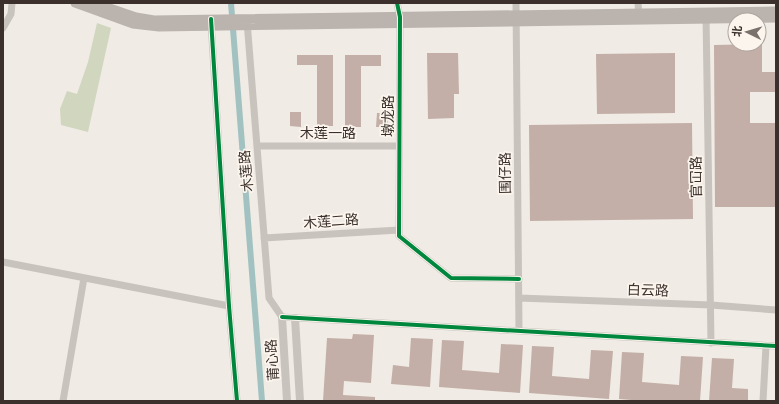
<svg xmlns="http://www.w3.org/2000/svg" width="779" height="404" font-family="'Varela Round','Noto Sans SC',sans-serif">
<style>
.green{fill:#d1d6bf}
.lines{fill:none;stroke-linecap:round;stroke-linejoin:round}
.canal{stroke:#a1c2c1;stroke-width:6}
.building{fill:#c3afa7}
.minor{stroke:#c9c3be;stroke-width:7}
.tertiary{stroke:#c9c3be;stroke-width:8}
.secondary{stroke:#bab3ae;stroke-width:9}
.cycleway-casing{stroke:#fbf5ee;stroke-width:6}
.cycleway{stroke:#00873e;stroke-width:4}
.labels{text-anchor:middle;stroke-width:3.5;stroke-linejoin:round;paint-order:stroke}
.street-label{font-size:14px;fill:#3b302b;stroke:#fbf5ee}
</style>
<rect width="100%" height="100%" fill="#f0ebe5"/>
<path class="green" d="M97 23 111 28 88 132 61 125 60 109 67 91 77 94 88 62Z"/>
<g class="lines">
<path class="canal" d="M231 3 262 401"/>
</g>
<path class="building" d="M762 44V72H775V92H750V123H776V207H715L714 45Z
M427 53H458L459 94H454V118L428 119Z
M675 53V113L597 114 596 54Z
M297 55H333V126H317V65H297Z
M345 55H381V66H361V127H345Z
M290 112H301V127L290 126Z
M377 113H388V127H376Z
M692 123 693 219 530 221 529 125Z
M353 334 374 335 371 383 344 381 343 395 375 397V401H323L327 338 352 339Z
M411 338 433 339 430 387 391 384 393 365 409 367Z
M442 340 464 341 462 370 499 373 501 344 523 345 520 393 439 387Z
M532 346 554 347 552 376 589 379 591 350 613 351 609 399 529 393Z
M622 352 644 353 642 382 679 385 681 356 703 357 700 401H644L619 399Z
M712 358 734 359 732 388 748 389V401H709Z"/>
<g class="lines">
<path class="minor" d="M397 3 400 17 399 236 451 278 519 279
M516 3 519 331
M638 3 639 17
M706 15 711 343
M247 21 269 298 282 317 776 346
M211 22 229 306 237 401
M3 28 11 14 12 3
M257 146H399
M264 238 399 230
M3 262 229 306
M519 298 711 305 776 310
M63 401 84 278
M763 401 766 346"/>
<path class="tertiary" d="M282 317 287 401
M295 318 300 401"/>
<path class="secondary" d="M75 3 133 24 159 27 776 18
M95 3 136 17 154 20 776 11"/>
<defs>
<path id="cycleway" d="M397 3 400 17 399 236 451 278 519 279
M211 19 229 306 237 401
M282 317 776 346"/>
</defs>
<use href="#cycleway" class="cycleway-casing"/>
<use href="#cycleway" class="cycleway"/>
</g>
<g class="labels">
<g class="street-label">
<text transform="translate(388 116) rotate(-90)" y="5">墩龙路</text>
<text x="328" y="138">木莲一路</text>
<text transform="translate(246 171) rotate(-95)" y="5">木莲路</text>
<text transform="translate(505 173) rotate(-91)" y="5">围仔路</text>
<text transform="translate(696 177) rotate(-91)" y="5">官冚路</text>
<text transform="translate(331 221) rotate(-4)" y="5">木莲二路</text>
<text transform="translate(648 290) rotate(2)" y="5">白云路</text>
<text transform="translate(272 360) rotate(-94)" y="5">莆心路</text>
</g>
</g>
<rect width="779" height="404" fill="none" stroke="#3b302b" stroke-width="8"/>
<g transform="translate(747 32) rotate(275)"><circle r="19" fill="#fbf5ee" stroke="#aea6a0"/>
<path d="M0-3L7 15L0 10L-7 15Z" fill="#7a716c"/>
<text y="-6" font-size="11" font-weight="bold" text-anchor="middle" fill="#3b302b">北</text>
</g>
</svg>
